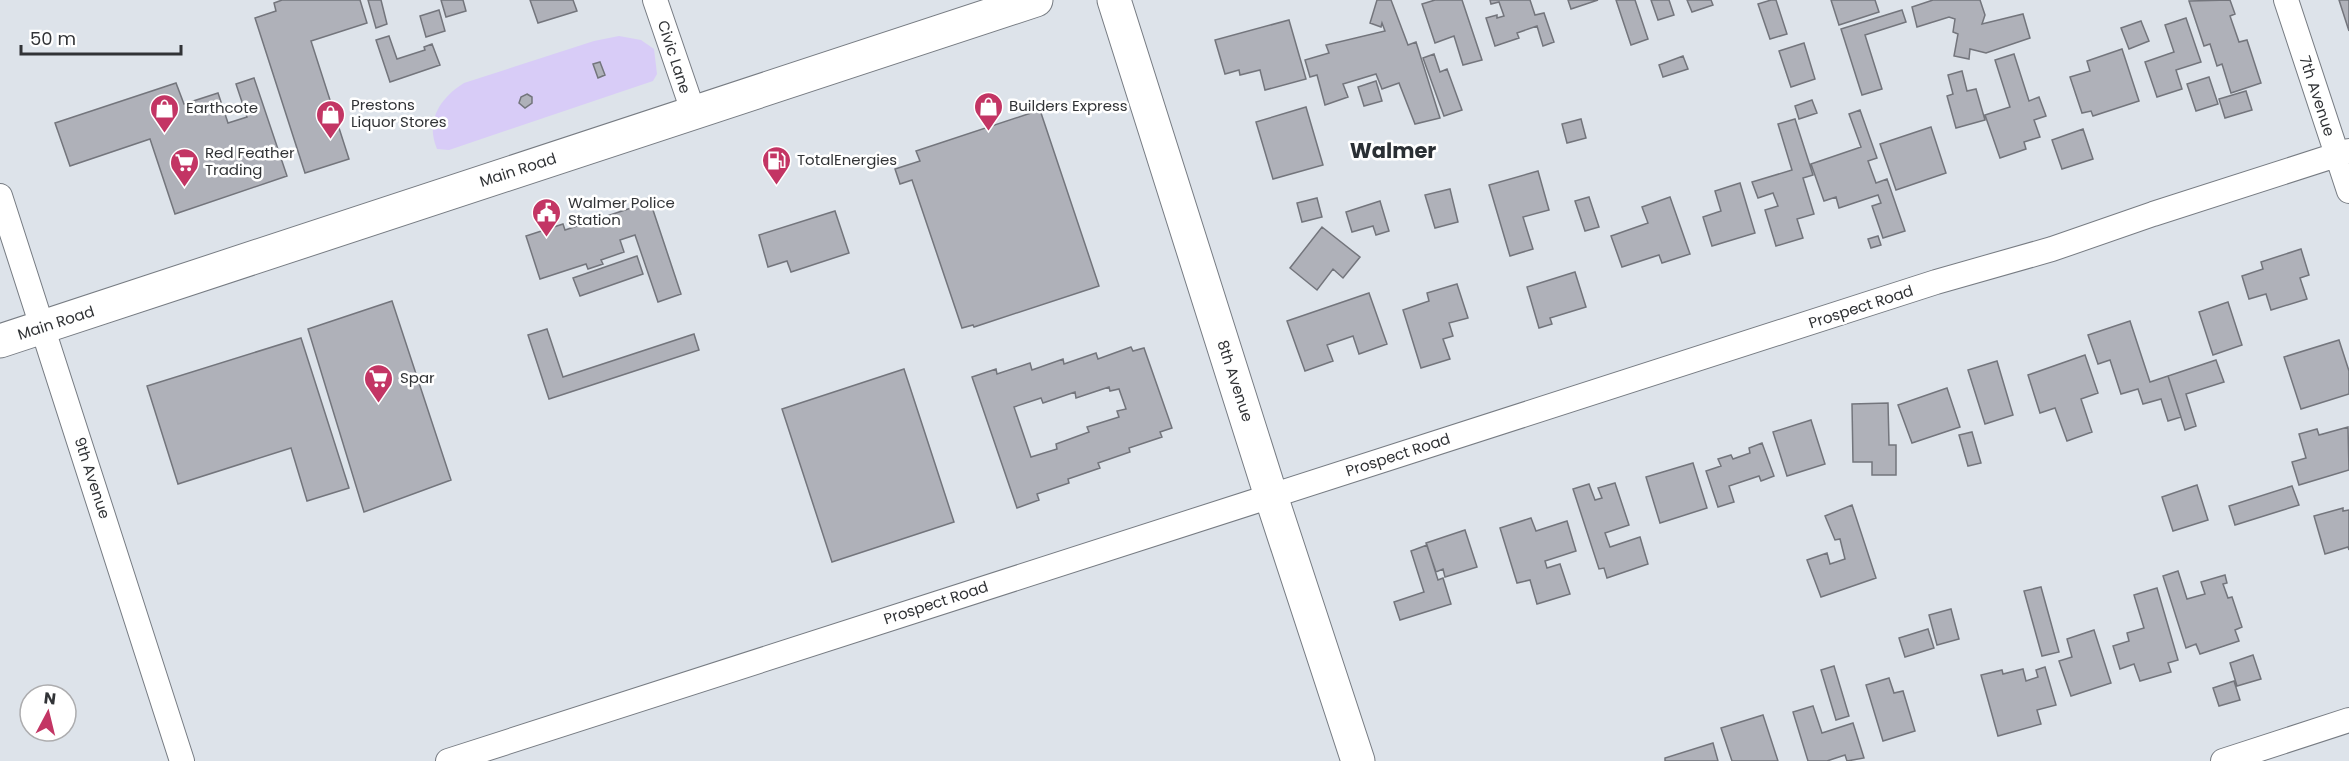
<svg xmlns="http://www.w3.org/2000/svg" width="2349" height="761" font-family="Poppins,sans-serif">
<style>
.green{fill:#d8ccf7}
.building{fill:#afb1b9;stroke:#73757c;stroke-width:1.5;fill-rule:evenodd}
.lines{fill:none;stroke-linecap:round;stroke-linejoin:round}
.street-casing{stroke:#777c83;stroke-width:26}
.secondary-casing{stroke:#777c83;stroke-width:35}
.street{stroke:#fff;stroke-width:24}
.secondary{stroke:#fff;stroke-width:33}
.labels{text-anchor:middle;stroke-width:5;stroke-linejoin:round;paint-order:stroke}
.street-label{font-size:15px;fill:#313336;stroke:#fff}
.poi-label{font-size:15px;fill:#313336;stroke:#fff;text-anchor:start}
.district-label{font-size:21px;font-weight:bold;fill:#2a2f34;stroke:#fff}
</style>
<rect width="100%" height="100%" fill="#dde3ea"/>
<path class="green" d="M619 36 641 40 654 49 657 74 653 81 449 150 437 149C425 121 440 98 464 83L594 41Z"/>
<path class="building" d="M282 0H360L367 23 311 41 349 159 305 173 255 18 276 11 274 3Z
M368 0H381L387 24 376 28Z
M441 0H463L466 11 446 17Z
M530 0H573L577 11 538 23Z
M1377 0H1391L1408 45 1416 42 1440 118 1415 124 1399 83 1382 89 1376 74 1343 84 1348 97 1325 105 1317 75 1310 77 1305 60 1329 53 1326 45 1385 31 1382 23 1381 27 1370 23Z
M1435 0H1462L1482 60 1463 65 1454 36 1435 43 1422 4Z
M1490 0H1530L1535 15 1544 13 1554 42 1543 46 1537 26 1517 33 1519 38 1495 46 1486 18 1497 15V18L1504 16 1499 2 1491 4Z
M1568 0H1598L1571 9Z
M1616 0H1635L1648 39 1631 45Z
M1651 0H1669L1674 15 1658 20Z
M1687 0H1711L1713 5 1692 12Z
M1771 0H1776L1787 34 1770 39 1758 4Z
M1831 0H1875L1879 12 1839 25Z
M1933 0H1980L1985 15 1982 24 2023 14 2030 38 1986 53 1970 49 1969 59 1954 56 1958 34 1953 32 1955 19 1949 17 1917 27 1912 7Z
M2230 0 2235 14 2230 16 2239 42 2247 40 2261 83 2231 93 2222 64 2217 66 2210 44 2204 46 2189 1Z
M2339 0H2349V31Z
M439 10 445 31 426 37 420 16Z
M1902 10 1906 22 1865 35 1882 89 1862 95 1841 29Z
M2186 18 2201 62 2176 70 2182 89 2157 97 2145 62 2174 52 2165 25Z
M1289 20 1306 79 1265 90 1260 70 1240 75 1239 70 1225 74 1215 40Z
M2141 21 2149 41 2129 49 2121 28Z
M389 36 397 59 425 50 424 47 432 44 440 65 390 82 376 40Z
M1804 43 1815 79 1791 87 1779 51Z
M2122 49 2139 101 2093 116 2091 111 2082 113 2070 77 2090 71 2087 61Z
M1434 54 1440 72 1447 69 1462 110 1444 116 1423 58Z
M2014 54 2029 101 2039 97 2046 116 2034 120 2040 137 2024 142 2026 149 2000 158 1985 115 2010 107 1995 60Z
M1683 56 1688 69 1663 77 1659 65Z
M600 62 605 75 598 78 593 64Z
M1962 71 1967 91 1976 89 1985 120 1956 128 1947 96 1953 94 1948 75Z
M2209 77 2218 104 2196 111 2187 84Z
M254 78 287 176 175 214 150 139 70 166 55 123 176 83 184 104 218 93 228 123 247 117 236 84Z
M1376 81 1382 101 1364 106 1358 87Z
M2246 91 2252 110 2225 118 2219 99Z
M527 94 532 97V103L525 108 519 103 521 97Z
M1812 100 1817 113 1799 119 1795 106Z
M1306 107 1323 165 1273 179 1256 122Z
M1040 110 1099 286 974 327 973 325 962 328 912 180 900 184 895 169 920 161 916 151Z
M1860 110 1877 158 1868 161 1876 183 1887 179 1905 231 1883 238 1872 206 1881 203 1878 195 1839 208 1836 197 1824 201 1811 164 1861 147 1849 114Z
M1581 119 1586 138 1567 143 1562 124Z
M1795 119 1813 175 1803 178 1814 214 1797 219 1803 238 1776 246 1765 210 1778 206 1773 193 1758 198 1752 182 1792 170 1778 124Z
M1931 127 1946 173 1896 190 1880 144Z
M2083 129 2093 159 2062 169 2052 140Z
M1538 171 1549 210 1523 217 1533 249 1510 256 1489 185Z
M1740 183 1755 233 1712 246 1703 217 1721 211 1715 191Z
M1450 189 1458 222 1435 228 1425 195Z
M1589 197 1599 227 1585 231 1575 201Z
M1670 197 1690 254 1662 263 1659 255 1622 267 1611 236 1648 223 1642 207Z
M649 198 681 294 658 302 635 235 620 240 624 252 601 260 603 264 588 269 586 264 540 279 526 236 563 224 565 230 634 207 633 204Z
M1317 198 1322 217 1302 222 1297 203Z
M1380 201 1389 231 1376 235 1373 226 1352 232 1346 212Z
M835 211 849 253 791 272 787 261 768 267 759 235Z
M1322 227 1360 257 1343 278 1333 269 1317 290 1290 268Z
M1878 236 1881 245 1871 248 1868 239Z
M2301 249 2309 275 2300 278 2307 299 2271 310 2266 294 2249 299 2242 276 2263 269 2261 262Z
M637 256 643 274 580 296 573 278Z
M1575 272 1586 307 1550 318 1552 324 1539 328 1527 287Z
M1457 284 1468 318 1449 323 1453 336 1443 339 1450 359 1421 368 1403 310 1429 301 1427 293Z
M1369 293 1387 344 1359 354 1353 336 1327 345 1333 361 1305 371 1287 321Z
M392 301 451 480 364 512 308 329Z
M2228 302 2242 345 2213 355 2199 312Z
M2130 321 2150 382 2168 376 2181 417 2168 421 2161 399 2143 404 2138 389 2121 394 2110 360 2098 364 2088 335Z
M547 329 563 377 694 334 699 350 549 399 528 335Z
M301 338 349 488 307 501 291 448 178 484 147 386Z
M2339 340 2349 371V394L2301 409 2284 357Z
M1131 347 1133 351 1144 348 1172 428 1160 432 1162 437 1129 448 1130 452 1098 463 1100 468 1068 479 1069 483 1037 494 1039 500 1017 508 972 377 996 369 997 374 1030 363 1032 370 1063 359 1064 364 1096 353 1098 359ZM1109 387 1110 391 1119 389 1126 409 1117 411 1119 417 1087 427 1089 432 1056 444 1057 449 1031 457 1014 407 1041 398 1043 403 1075 392 1076 398Z
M2085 355 2098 393 2081 399 2092 432 2067 441 2055 408 2040 413 2028 375Z
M2216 360 2224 382 2186 394 2196 426 2185 430 2168 376Z
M1997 361 2013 415 1985 424 1968 370Z
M904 369 954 522 832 562 782 409Z
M1947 388 1960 427 1912 443 1898 405Z
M1888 403 1889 445H1896V475H1872V462H1853L1852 404Z
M1811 420 1825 464 1787 476 1773 432Z
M2348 427 2349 470 2299 485 2292 462 2306 458 2299 434 2317 429 2319 435Z
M1972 432 1981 463 1968 466 1959 435Z
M1762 443 1774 476 1761 481 1759 476 1729 486 1734 502 1718 507 1706 471 1721 466 1718 459 1731 455 1733 459 1750 453 1749 448Z
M1693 463 1707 508 1660 523 1646 477Z
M1615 483 1629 525 1605 533 1610 547 1640 537 1648 564 1607 578 1604 568 1599 569 1573 489 1589 484 1595 500 1602 498 1598 488Z
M2197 485 2208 520 2173 531 2162 497Z
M2292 486 2299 505 2235 525 2229 506Z
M1852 505 1876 578 1821 597 1807 560 1827 553 1830 564 1845 559 1840 539 1835 540 1825 516Z
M2343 508V511L2349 510V550L2348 547 2325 554 2314 516Z
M1531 518 1536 531 1567 521 1576 551 1545 561 1547 568 1560 564 1570 594 1537 604 1530 580 1517 583 1500 528Z
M1465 530 1477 567 1445 577 1443 569 1436 572 1426 543Z
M1427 545 1438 580 1443 578 1451 604 1400 620 1394 602 1424 592 1411 551Z
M2178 571 2187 599 2205 594 2201 582 2225 575 2227 583 2223 584 2228 598 2232 597 2242 627 2235 630 2239 641 2200 654 2196 644 2186 648 2163 576Z
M2041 587 2059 652 2042 656 2024 591Z
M2157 588 2178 660 2168 663 2171 672 2140 681 2134 664 2120 669 2113 646 2129 641 2127 633 2144 628 2134 595Z
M1951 609 1959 639 1937 645 1929 615Z
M1928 629 1934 648 1905 657 1899 638Z
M2094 630 2111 683 2071 696 2059 661 2072 657 2067 639Z
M2253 655 2261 679 2237 686 2230 663Z
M1834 666 1849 716 1836 720 1821 670Z
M2045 667 2056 705 2037 710 2041 724 1998 736 1981 675 2002 670 2003 674 2023 669 2026 681 2038 677 2036 670Z
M1889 678 1894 693 1903 691 1915 731 1883 741 1866 685Z
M2234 681 2240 700 2219 706 2213 688Z
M1813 706 1822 733 1853 723 1864 758 1847 761 1845 755 1827 761H1808L1793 712Z
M1763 715 1778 761H1732L1721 728Z
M1713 743 1718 761H1665V758Z"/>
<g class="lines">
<defs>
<path id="street" d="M655 0 694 114
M2286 0 2349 191
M0 196 182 761
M448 761 1936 282 2052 249 2153 214 2349 151
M2223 761 2349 720"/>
<path id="secondary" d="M1114 0 1271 496 1358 761
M0 341 1036 0"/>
</defs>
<use href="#street" class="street-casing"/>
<use href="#secondary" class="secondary-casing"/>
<use href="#street" class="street"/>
<use href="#secondary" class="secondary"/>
</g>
<defs>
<symbol id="shop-pin" viewBox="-11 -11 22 30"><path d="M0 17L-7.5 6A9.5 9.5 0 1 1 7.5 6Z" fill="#c33564" stroke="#fff"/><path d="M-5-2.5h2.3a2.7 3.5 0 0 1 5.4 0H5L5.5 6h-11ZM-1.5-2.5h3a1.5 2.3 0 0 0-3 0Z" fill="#fff"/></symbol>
<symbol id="fuel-pin" viewBox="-11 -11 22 30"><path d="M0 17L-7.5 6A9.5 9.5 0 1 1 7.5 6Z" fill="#c33564" stroke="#fff"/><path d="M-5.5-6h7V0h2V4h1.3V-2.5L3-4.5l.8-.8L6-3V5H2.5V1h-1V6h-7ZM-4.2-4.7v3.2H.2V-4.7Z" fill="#fff"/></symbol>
<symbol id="supermarket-pin" viewBox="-11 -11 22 30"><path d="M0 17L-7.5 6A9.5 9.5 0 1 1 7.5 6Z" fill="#c33564" stroke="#fff"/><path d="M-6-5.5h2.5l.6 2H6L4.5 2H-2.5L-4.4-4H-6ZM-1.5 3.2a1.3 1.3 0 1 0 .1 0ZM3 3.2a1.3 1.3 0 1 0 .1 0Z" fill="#fff"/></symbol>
<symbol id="civic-pin" viewBox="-11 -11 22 30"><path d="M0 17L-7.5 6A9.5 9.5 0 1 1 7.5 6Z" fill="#c33564" stroke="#fff"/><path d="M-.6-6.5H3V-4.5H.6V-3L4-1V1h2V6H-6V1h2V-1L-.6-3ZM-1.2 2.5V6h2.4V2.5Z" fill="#fff"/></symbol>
</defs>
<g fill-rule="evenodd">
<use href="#shop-pin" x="972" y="90" width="33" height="45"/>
<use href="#shop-pin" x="148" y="92" width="33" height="45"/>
<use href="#shop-pin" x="314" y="98" width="33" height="45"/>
<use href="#fuel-pin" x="760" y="144" width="33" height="45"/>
<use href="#supermarket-pin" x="168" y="146" width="33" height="45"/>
<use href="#civic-pin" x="530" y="196" width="33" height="45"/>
<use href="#supermarket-pin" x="362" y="362" width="33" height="45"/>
</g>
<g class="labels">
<g class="street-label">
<text transform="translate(674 57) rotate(72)" y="5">Civic Lane</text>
<text transform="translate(2317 96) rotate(72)" y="5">7th Avenue</text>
<text transform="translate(518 170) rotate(-18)" y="5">Main Road</text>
<text transform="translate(1861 307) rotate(-18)" y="5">Prospect Road</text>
<text transform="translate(56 323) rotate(-18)" y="5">Main Road</text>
<text transform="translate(1235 381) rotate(72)" y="5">8th Avenue</text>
<text transform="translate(1398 455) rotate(-18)" y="5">Prospect Road</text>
<text transform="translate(92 478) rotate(72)" y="5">9th Avenue</text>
<text transform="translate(936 603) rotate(-18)" y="5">Prospect Road</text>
</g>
<g class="poi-label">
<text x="351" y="110">Prestons<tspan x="351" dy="17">Liquor Stores</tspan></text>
<text x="1009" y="111">Builders Express</text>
<text x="186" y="113">Earthcote</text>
<text x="205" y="158">Red Feather<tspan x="205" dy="17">Trading</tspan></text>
<text x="797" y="165">TotalEnergies</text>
<text x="568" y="208">Walmer Police<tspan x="568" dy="17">Station</tspan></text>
<text x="400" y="383">Spar</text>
</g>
<g class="district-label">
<text x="1393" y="158">Walmer</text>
</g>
</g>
<g transform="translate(48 713) rotate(7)"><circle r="28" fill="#ffffff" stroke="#adadaf" stroke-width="1.5"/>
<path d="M0-4.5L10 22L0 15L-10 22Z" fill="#c33564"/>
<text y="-9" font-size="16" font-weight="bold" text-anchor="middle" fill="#313336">N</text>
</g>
<path d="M21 45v9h160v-9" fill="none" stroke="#313336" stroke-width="3"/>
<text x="30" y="45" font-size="18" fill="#313336" stroke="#ffffff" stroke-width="4.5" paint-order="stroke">50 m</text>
</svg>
